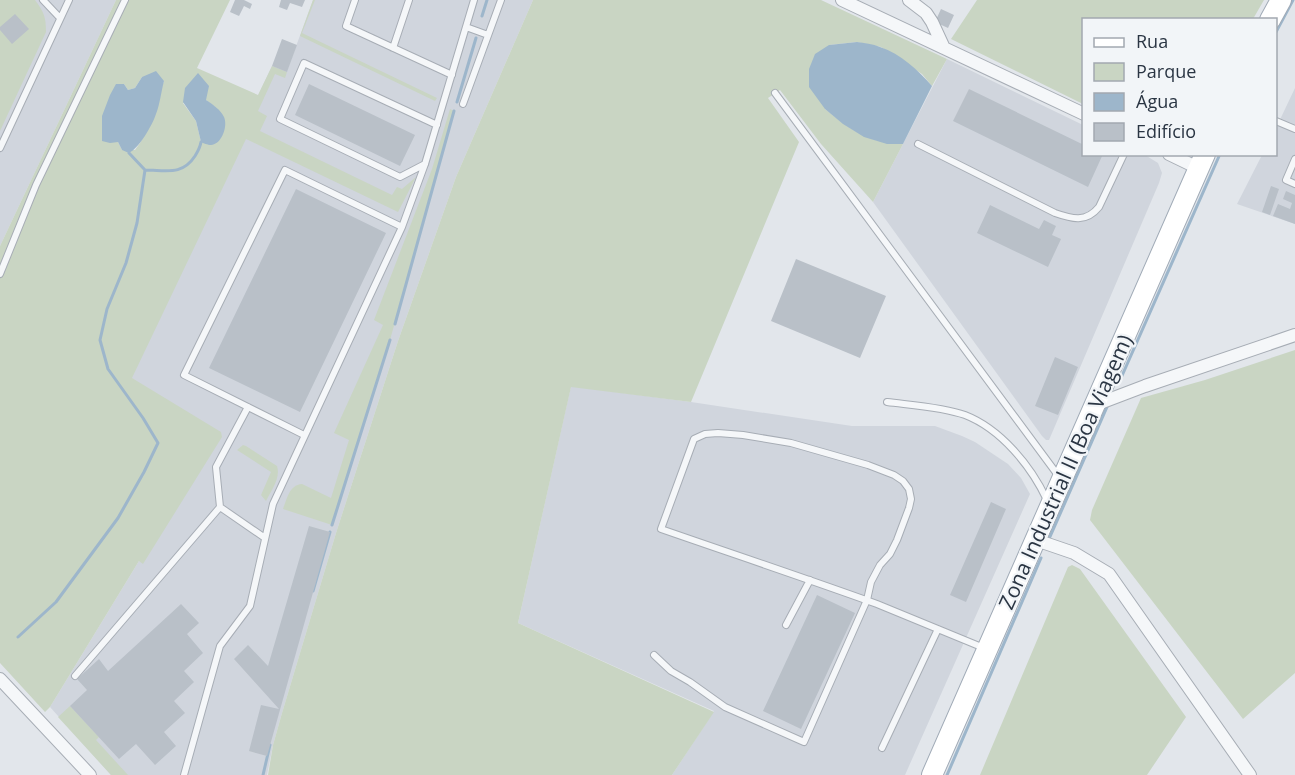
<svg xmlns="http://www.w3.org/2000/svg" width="1295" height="775" font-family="'Open Sans',sans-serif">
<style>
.built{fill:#d0d5dd}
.green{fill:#c9d5c3;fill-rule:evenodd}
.water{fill:#9db6cb}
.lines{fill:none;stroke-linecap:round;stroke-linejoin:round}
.stream{stroke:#9db6cb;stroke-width:3}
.building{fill:#b9c0c8}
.service-casing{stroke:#a7adb5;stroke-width:8}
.minor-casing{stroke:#a7adb5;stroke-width:14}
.primary-casing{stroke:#a1abb7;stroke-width:22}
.service{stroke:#f5f7f9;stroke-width:6}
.minor{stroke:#f5f7f9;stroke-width:12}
.primary{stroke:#fff;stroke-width:20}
.labels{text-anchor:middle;stroke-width:4.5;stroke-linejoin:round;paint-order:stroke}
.street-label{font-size:21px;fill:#2a3543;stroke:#f2f5f8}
</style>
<rect width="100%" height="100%" fill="#e2e6eb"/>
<path class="built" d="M0 0H116L0 246Z
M313 0H533L456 177 398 341 336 533 282 713 273 745 267 775H111L50 707 139 561 124 381 272 66 287 71Z
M947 59 1083 125 1084 154 1145 155 1158 163 1162 173 1159 183 1049 440H1046L1042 436 873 202Z
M1295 88V224L1237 204 1262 155 1276 154V128Z
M571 386 691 402 852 426H935L962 436 975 442 1008 464 1021 478 1030 494 905 775H672L714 711 518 623Z"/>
<path class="green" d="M0 0H35C44 12 46 17 46 32L0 131Z
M116 0H230L197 68 258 95 272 66 287 72 285 78 275 74 258 111 267 116 260 131 392 195 397 187 402 189 416 177 398 212 246 139 132 378 221 432 222 437 143 564 139 561 50 707 45 712 0 663V246ZM142 77 164 81 146 132 140 143 135 150H122L118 142 124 84 128 90 135 88ZM206 100 215 107 201 142 196 121 183 103Z
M313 0H315L302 33 437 98 435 101 300 36Z
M533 0H821L947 59 932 86 922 74 881 47 857 42 829 45 825 109C851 130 868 143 903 144L873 202 821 144 780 90 768 98 799 142 691 402 571 387 518 623 714 712 672 775H268L273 745 282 713 336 533 398 341 456 177Z
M977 0H1264L1253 19 1084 20 1083 104 951 39Z
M450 109 454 111 390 340 332 525 283 509C287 499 289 485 302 484L331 498 349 440 334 433 383 325 374 320 432 169Z
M1295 350V673L1243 719 1090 520 1092 510 1141 398 1205 380Z
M243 445 246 446 277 466C281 478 271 491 266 501L261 495 271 472 237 450Z
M1072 565 1080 569 1186 717 1147 775H980L1068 567Z
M70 706 99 737 96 740 128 775H111L58 717Z"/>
<path class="water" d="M857 42C864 43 873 44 880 47 901 54 918 70 932 86L903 144H887L864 137 843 124 825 109 809 87V69L815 54 829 45Z
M156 71 164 81C161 92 160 104 156 114 152 126 139 148 129 153L122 150 118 142 110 143 102 141V116L110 95 116 84H124L128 90 135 88 142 77Z
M198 73 209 86 206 100C212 104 221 110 224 117 228 126 222 144 211 145 208 145 203 143 201 142L196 121 183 102 185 88Z"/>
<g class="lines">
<path class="stream" d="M482 16 487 0
M1276 32 1293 0
M457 102 476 38
M129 153 145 170C166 170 182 176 195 156 198 151 200 148 201 142
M395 324 454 111
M1121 378 1220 154
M332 525 390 340
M1049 539 1107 407
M313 591 330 532
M18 637 56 602 118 518 144 472 158 443 143 418 108 369 100 340 107 309 126 263 137 223 145 170
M263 775 270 745
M947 775 1041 558"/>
</g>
<path class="building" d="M235 0H244L252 4 250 9 244 6 239 16 230 12Z
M281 0H305L302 7 290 3 287 10 279 7Z
M941 9 954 15 948 28 935 22Z
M15 14 29 29 12 44 0 30V27Z
M282 39 297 45 287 72 272 66Z
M309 84 415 135 400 166 295 115Z
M969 89 1084 145V154H1103L1088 187 953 121Z
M1271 186 1279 189 1270 215 1262 212Z
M296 189 386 233 300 412 209 368Z
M1286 191 1295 195V224L1273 216 1278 204 1290 209 1292 203 1283 199Z
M990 205 1039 229 1044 220 1056 226 1052 235 1061 239 1048 267 977 233Z
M796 259 886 296 860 358 771 321Z
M1055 357 1078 367 1058 415 1035 406Z
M991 502 1006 509 966 602 950 595Z
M309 526 330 532 267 756 249 751 261 705 279 709 234 659 248 645 268 666Z
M817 595 855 613 801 729 763 711Z
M181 604 199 623 187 634 203 653 184 671 194 682 174 701 185 713 164 732 176 746 155 765 136 744 119 759 70 706 87 690 77 679 99 659 108 671Z"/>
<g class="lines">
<defs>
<path id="service" d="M43 0 60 18
M355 0 346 26 452 75
M466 27 488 35
M393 48 409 0
M775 93 1060 478
M463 104 501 0
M1276 121 1295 129
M918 144 1055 213C1072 219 1086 223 1099 207L1124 154
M0 148 69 0
M1295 159 1286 180 1295 184
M425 164 400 177 280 119 304 63 437 125
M402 227 425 164 474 0
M0 274 36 185 125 0
M887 402C910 405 943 407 965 415 1001 429 1031 466 1047 500
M248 407 216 467 220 507 265 538
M786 625 810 580
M654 655 671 671 690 682 725 707 804 742 867 600 871 582 880 565 890 554 897 540 909 508 911 499 909 489 903 481 894 475 868 465 791 443 743 435 718 433 705 434 694 439 661 529C733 554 805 578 877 604L984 648
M75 676 220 507
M882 748 938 629
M184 775 220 646 250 606 273 504 402 227 285 170 184 375 304 435"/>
<path id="minor" d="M842 0 1084 114
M909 0 926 13 932 22 944 48
M1169 154 1198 168
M1095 405 1145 386 1295 335
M1036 540 1074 553 1109 574 1250 775
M0 679 90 775"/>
<path id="primary" d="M1270 20 1281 0
M932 775 1205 154"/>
</defs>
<use href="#service" class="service-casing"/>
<use href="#minor" class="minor-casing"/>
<use href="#primary" class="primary-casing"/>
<use href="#service" class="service"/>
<use href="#minor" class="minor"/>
<use href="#primary" class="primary"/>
</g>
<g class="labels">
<g class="street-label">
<text transform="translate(1066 472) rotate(-66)" y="7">Zona Industrial II (Boa Viagem)</text>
</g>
</g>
<rect x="1082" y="18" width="195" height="138" fill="#f2f5f8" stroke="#a2a8b0" stroke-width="1.5"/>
<rect x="1094" y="38" width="30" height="9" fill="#ffffff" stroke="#a2a8b0" stroke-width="1.5"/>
<text x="1136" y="48" font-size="18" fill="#2a3543">Rua</text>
<rect x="1094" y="63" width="30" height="18" fill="#c9d5c3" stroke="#a2a8b0" stroke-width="1.5"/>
<text x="1136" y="78" font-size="18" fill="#2a3543">Parque</text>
<rect x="1094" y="93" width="30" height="18" fill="#9db6cb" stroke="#a2a8b0" stroke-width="1.5"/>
<text x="1136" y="108" font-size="18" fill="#2a3543">Água</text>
<rect x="1094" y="123" width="30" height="18" fill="#b9c0c8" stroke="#a2a8b0" stroke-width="1.5"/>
<text x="1136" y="138" font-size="18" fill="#2a3543">Edifício</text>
</svg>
